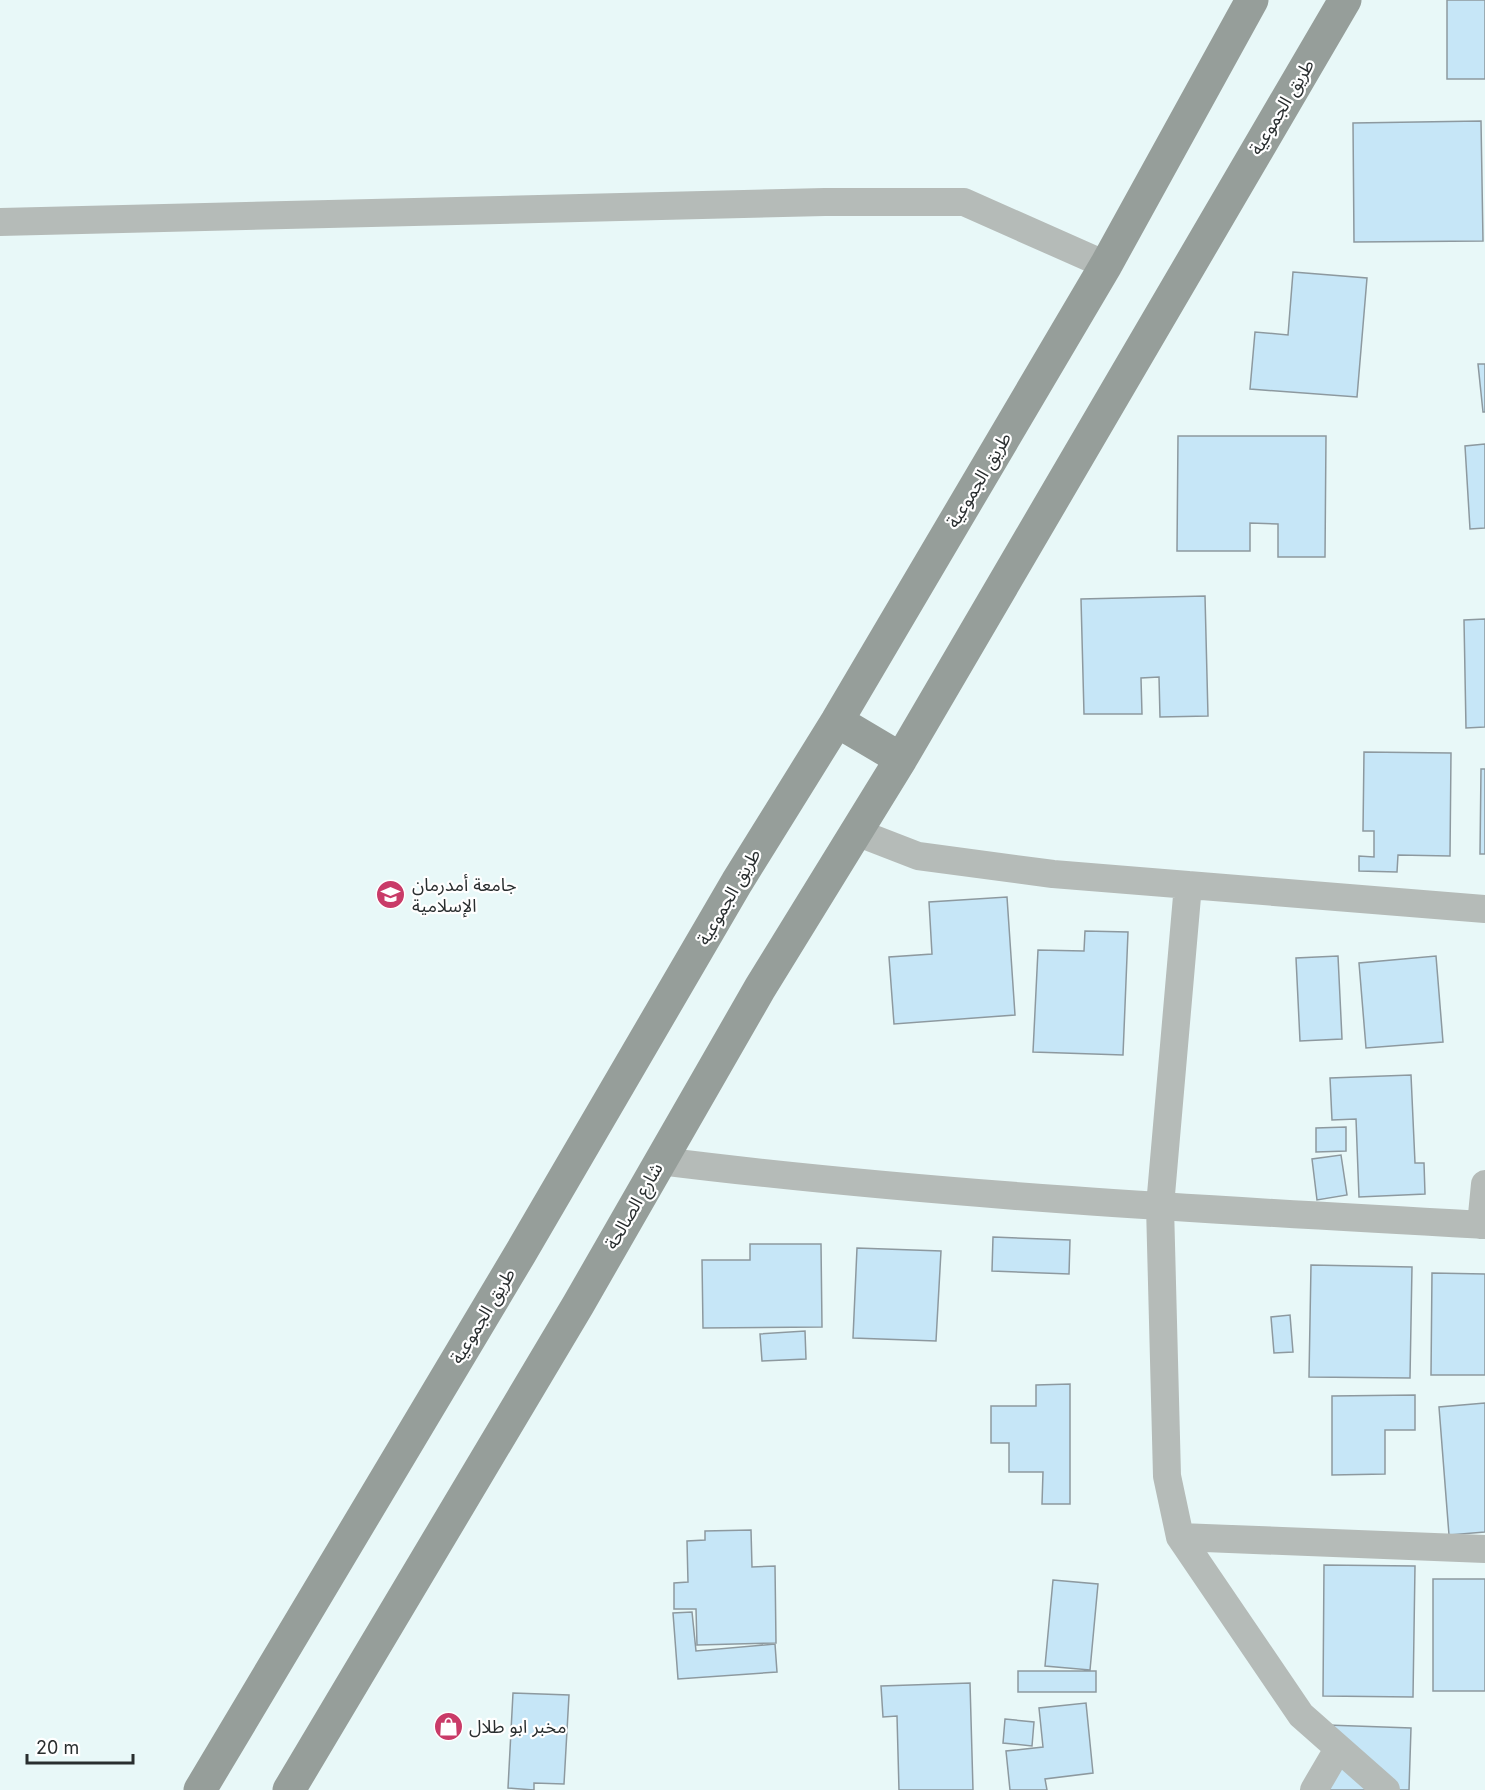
<svg xmlns="http://www.w3.org/2000/svg" width="1485" height="1790" font-family="Inter,'Noto Sans Arabic',sans-serif">
<style>
.building{fill:#c6e6f7;stroke:#8d999f;stroke-width:1.5}
.lines{fill:none;stroke-linecap:round;stroke-linejoin:round}
.street{stroke:#b5bbb8;stroke-width:28}
.secondary{stroke:#969e9a;stroke-width:33}
.labels{text-anchor:middle;stroke-width:4.5;stroke-linejoin:round;paint-order:stroke}
.street-label{font-size:18px;fill:#292e2f;stroke:#fff}
.poi-label{font-size:18px;fill:#292e2f;stroke:#fff;text-anchor:start}
</style>
<rect width="100%" height="100%" fill="#e8f8f8"/>
<path class="building" d="M1447 0H1485V79H1447Z
M1481 121 1483 241 1354 242 1353 123Z
M1293 272 1367 278 1357 397 1250 389 1255 332 1288 335Z
M1478 364H1485V412H1483Z
M1178 436H1326L1325 557H1278V524L1250 523V551H1177Z
M1485 444V528L1470 529 1465 446Z
M1205 596 1208 716 1160 717 1159 677 1141 678 1142 714H1084L1081 599Z
M1485 619V727L1466 728 1464 620Z
M1364 752 1451 753 1450 856 1398 855 1397 872 1359 871V856L1374 857V831H1363Z
M1481 769H1485V854H1480Z
M1007 897 1015 1015 894 1024 889 957 932 954 929 902Z
M1085 931 1128 932 1123 1055 1033 1052 1038 950 1084 951Z
M1338 956 1342 1039 1300 1041 1296 958Z
M1436 956 1443 1042 1366 1048 1359 963Z
M1411 1075 1415 1163H1424L1425 1194 1359 1197 1356 1119 1332 1120 1330 1078Z
M1346 1127V1151L1316 1152V1128Z
M1341 1155 1347 1195 1317 1200 1312 1159Z
M993 1237 1070 1240 1069 1274 992 1271Z
M750 1244H821L822 1327 703 1328 702 1260H750Z
M857 1248 941 1251 936 1341 853 1338Z
M1311 1265 1412 1267 1410 1378 1309 1377Z
M1432 1273 1485 1274V1375H1431Z
M1290 1315 1293 1352 1274 1353 1271 1317Z
M805 1331 806 1359 762 1361 760 1334Z
M1070 1384V1504H1042L1043 1472H1009V1443H991V1406H1036V1385Z
M1415 1395V1430H1385V1474L1332 1475V1396Z
M1485 1403V1532L1449 1535 1439 1407Z
M751 1530 752 1567 775 1566 776 1643 697 1645 696 1609H674V1583L688 1582 687 1541 705 1540V1531Z
M1324 1565 1415 1566 1413 1697 1323 1696Z
M1433 1579H1485V1691H1433Z
M1053 1580 1098 1584 1090 1670 1045 1666Z
M692 1612 696 1651 775 1644 777 1672 678 1679 673 1613Z
M1018 1671H1096V1692H1018Z
M970 1683 973 1790H899L897 1716 883 1717 881 1686Z
M513 1693 569 1695 564 1784 534 1783V1790L508 1788Z
M1086 1703 1093 1773 1045 1779 1047 1790H1010L1006 1751 1043 1747 1039 1708Z
M1005 1719 1034 1722 1032 1746 1003 1743Z
M1327 1725 1411 1728 1409 1790H1324Z"/>
<g class="lines">
<path class="street" d="M0 222 825 202H964L1106 265
M856 832 918 856 1053 874 1485 909
M1188 885 1160 1206 1167 1476 1180 1537 1301 1715 1386 1790
M660 1161C934 1195 1210 1210 1485 1225
M1481 1225 1485 1184
M1180 1537 1485 1549
M1314 1790 1338 1749"/>
<path class="secondary" d="M837 721 901 759
M200 1790 520 1254 737 882 837 721 1106 265 1252 0
M289 1790 578 1305 760 988 901 759 1345 0"/>
</g>
<defs>
<symbol id="university-disc" viewBox="-11 -11 22 22"><circle r="9.5" fill="#c93b68" stroke="#fff"/><path d="M0-5L7-2L0 1L-7-2ZM-4 1L0 2.5L4 1V4Q0 6-4 4Z" fill="#fff"/></symbol>
<symbol id="shop-disc" viewBox="-11 -11 22 22"><circle r="9.5" fill="#c93b68" stroke="#fff"/><path d="M-5-2.5h2.3a2.7 3.5 0 0 1 5.4 0H5L5.5 6h-11ZM-1.5-2.5h3a1.5 2.3 0 0 0-3 0Z" fill="#fff"/></symbol>
</defs>
<g fill-rule="evenodd">
<use href="#university-disc" x="374" y="878" width="33" height="33"/>
<use href="#shop-disc" x="432" y="1710" width="33" height="33"/>
</g>
<g class="labels">
<g class="street-label">
<text transform="translate(1282 107) rotate(-59)" y="6">طريق الجموعية</text>
<text transform="translate(979 480) rotate(-59)" y="6">طريق الجموعية</text>
<text transform="translate(729 897) rotate(-60)" y="6">طريق الجموعية</text>
<text transform="translate(634 1206) rotate(-60)" y="6">شارع الصالحة</text>
<text transform="translate(483 1316) rotate(-59)" y="6">طريق الجموعية</text>
</g>
<g class="poi-label">
<text x="412" y="891">جامعة أمدرمان<tspan x="412" dy="21">الإسلامية</tspan></text>
<text x="469" y="1733">مخبر ابو طلال</text>
</g>
</g>
<path d="M27 1754v9h106v-9" fill="none" stroke="#292e2f" stroke-width="3"/>
<text x="36" y="1754" font-size="18" fill="#292e2f" stroke="#ffffff" stroke-width="4.5" paint-order="stroke">20 m</text>
</svg>
